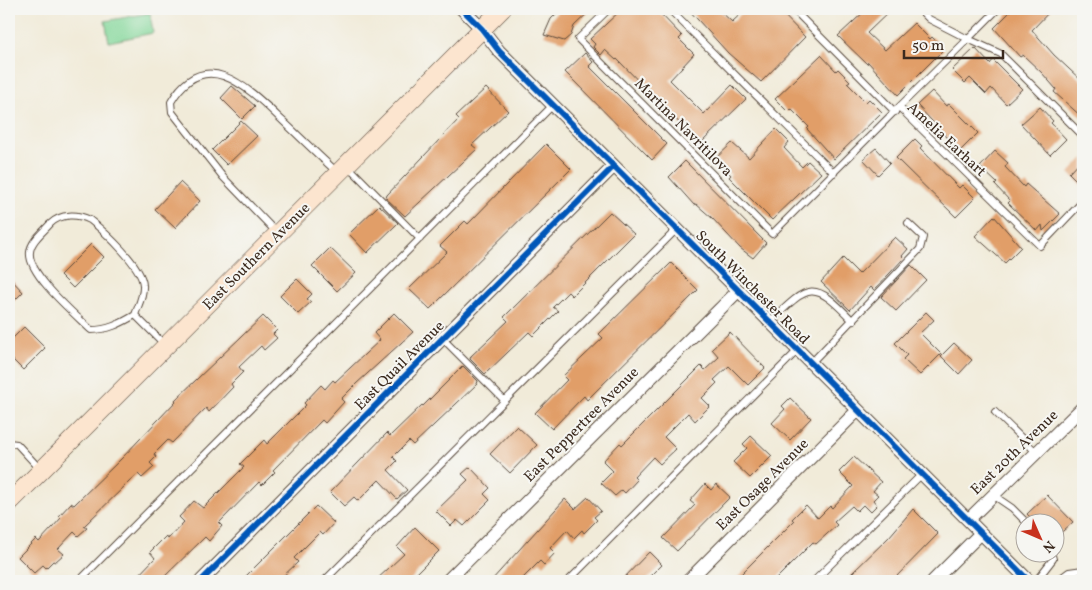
<svg xmlns="http://www.w3.org/2000/svg" width="1092" height="590" font-family="Vollkorn,serif">
<style>
.green{fill:#83d79a;stroke:#5f805c}
.building{fill:#e19e68}
.lines{fill:none;stroke-linecap:round;stroke-linejoin:round}
.service-casing{stroke:#56473a;stroke-width:8}
.minor-casing{stroke:#56473a;stroke-width:14}
.secondary-casing{stroke:#56473a;stroke-width:19}
.service{stroke:#fff;stroke-width:6}
.minor{stroke:#fff;stroke-width:12}
.secondary{stroke:#fce5cf;stroke-width:18}
.cycleway-casing{stroke:#f6f6f2;stroke-width:9}
.cycleway{stroke:#0057b8;stroke-width:6}
.labels{text-anchor:middle;stroke-width:4;stroke-linejoin:round;paint-order:stroke}
.street-label{font-size:15px;fill:#3b2a1e;stroke:#f6f6f2}
</style>
<rect width="100%" height="100%" fill="#f6f6f2"/>
<filter id="ink" filterUnits="userSpaceOnUse"><feTurbulence type="fractalNoise" baseFrequency=".02" numOctaves="2"/><feDisplacementMap in="SourceGraphic" scale="10" xChannelSelector="R" yChannelSelector="G"/><feConvolveMatrix kernelMatrix="1 2 1 2 8 2 1 2 1" color-interpolation-filters="sRGB"/></filter>
<filter id="wash" filterUnits="userSpaceOnUse"><feTurbulence type="fractalNoise" baseFrequency=".0096" numOctaves="4" result="noise"/><feDisplacementMap in="SourceGraphic" scale="20" xChannelSelector="R" yChannelSelector="G"/><feGaussianBlur stdDeviation="1.12" result="paint"/><feColorMatrix in="noise" values="0 0 0 0 0 0 0 0 0 0 0 0 0 0 0 0 0 1.4 0 .05"/><feComposite in="paint" operator="in"/></filter>
<g filter="url(#wash)">
<rect width="100%" height="100%" fill="#f1ebd9"/>
<path class="green" d="M150 13 153 33 109 42 105 21Z"/>
<g id="blocks">
<path class="building" d="M561 9H592L574 26 571 35 564 41 544 35 551 19Z
M622 9H656L682 36 679 39 694 54 670 80 704 114 732 85 746 99 700 144 617 59 616 60 605 50 601 55 593 47 595 44 590 39Z
M688 9H718L732 22 746 9H778L805 37 761 82 728 53Z
M867 9H892L867 33 885 50 914 23 930 39 932 37 944 49 898 95 868 62 867 64 838 36Z
M1013 9H1052L1032 30 1054 55 1083 82V118L1054 92 1056 89 1042 73 1023 55 1020 57 994 28Z
M975 48 990 64 993 60 1022 89 1006 104 991 88 986 94 970 78 965 83 952 70Z
M585 53 593 62 589 66 667 144 652 160 565 72Z
M821 55 836 71 838 69 850 81 847 83 866 102 869 99 882 112 834 159 807 129 809 127 791 109 788 112 775 99Z
M232 86 255 106 242 119 221 98Z
M486 88 508 111 472 145 477 149 405 216 386 198 387 195 459 119 456 116Z
M932 91 946 106 949 104 978 133 960 151 917 105Z
M1040 107 1053 121 1051 123 1066 139 1050 155 1021 124Z
M241 121 257 136 227 165 212 150Z
M776 129 789 142 784 148 802 167 808 161 821 173 772 220 729 177 731 175 715 159 732 143 749 158Z
M915 139 922 146 920 148 959 188 962 185 975 198 956 217 896 158Z
M546 144 571 169 430 309 409 289 447 252 440 246 465 221 468 224Z
M876 148 890 163 878 175 863 159Z
M995 151 1008 163 1005 167 1024 187 1026 184 1060 214 1043 231 1042 225 1037 231 1008 203 1010 201 995 185 997 183 980 167Z
M1083 158V187L1069 173Z
M685 161 766 243 753 258 740 248 712 218 696 204 694 205 669 177Z
M180 182 200 201 175 228 155 209Z
M379 205 398 223 367 253 349 234Z
M610 212 634 234 572 296 568 292 553 307 558 311 533 336 529 332 485 374 470 359 471 356 508 321 504 317Z
M994 216 1021 247 1005 263 975 236Z
M895 237 908 249 902 256 904 258 874 290 871 287 850 310 821 282 843 258 859 274Z
M91 244 104 257 73 288 60 275Z
M330 248 356 273 337 291 312 266Z
M671 263 698 290 587 400 584 396 552 429 535 413 567 380 563 376 603 338 599 334Z
M911 265 926 280 896 311 881 297Z
M9 277 23 292 9 306Z
M297 279 312 294 307 299 311 302 298 314 280 296Z
M926 312 934 320 920 333 941 354 920 375 903 359 907 355 895 343Z
M394 313 413 332 356 384 341 399 344 402 325 423 322 420 273 470 275 472 262 485 259 482 219 523 222 526 209 541 205 537 160 581H133L155 558 150 552 166 536 168 539 184 522 179 517 194 501 203 508 244 467 240 464 264 440 267 444 306 405 304 403 321 385 325 389 333 380 335 382 380 340 374 333Z
M263 316 277 330 273 334 277 338 264 350 261 346 239 367 243 372 231 384 233 387 209 412 206 408 172 443 168 440 154 454 156 457 150 463 154 467 142 478 138 474 130 481 84 526 87 528 78 536 74 532 58 549 64 554 55 562 53 561 46 568 43 565 34 573 18 557 36 539 39 542 53 527 61 518 59 516 71 503 74 505 122 458 176 401 175 400Z
M24 327 45 348 23 370 9 356V342Z
M730 332 765 368 748 385 729 366 714 380 717 383 702 398 710 406 695 421 688 413 664 437 676 449 660 464 653 457 634 477 637 480 625 493 622 490 615 496 601 483 613 471 603 461 620 443 622 445 701 366 705 370 719 357 712 349Z
M954 343 972 360 959 374 941 356Z
M463 366 478 381 477 384 413 445 409 441 393 457 397 461 388 470 407 490 397 499 379 480 358 501 354 497 344 506 330 492 387 433 390 436 422 405 423 406Z
M790 398 811 418 790 440 772 423 785 409 782 406Z
M517 426 537 445 510 473 490 454Z
M751 436 772 456 750 478 733 462 747 448 743 444Z
M854 457 881 482 873 491 878 495 873 500 877 505 870 512 863 505 857 511 852 506 834 522 837 525 816 544 813 542 774 581H734L794 521 792 519 806 505 818 518 830 506 832 508 853 486 839 472Z
M470 467 490 488 484 494 490 500 464 526 457 520 451 526 436 511 468 480 462 474Z
M705 484 711 490 716 484 730 497 677 551 663 538 695 505 690 501Z
M1047 495 1073 522 1054 539V522H1035L1027 514Z
M588 497 601 511 594 517 597 520 584 533 582 530 574 538 567 530 550 548 555 553 544 565 540 561 520 581H491L565 499 575 509Z
M316 506 334 523 323 535 320 532 294 558 298 562 278 581H241Z
M913 509 938 534 892 581H855L850 575 889 537Z
M415 527 439 551 409 581H375L404 554 397 547Z
M649 552 662 565 646 581H621Z"/>
</g>
</g>
<g filter="url(#ink)">
<use href="#blocks" fill-opacity="0" stroke="#56473a" stroke-width="1"/>
<g class="lines">
<defs>
<path id="service" d="M609 9 578 39 772 234 899 107 1040 246 1083 201
M669 9 834 173
M793 9 895 112
M998 9 968 39 1001 54 1083 136
M899 107 968 39 929 19 919 9
M347 165 420 239
M276 232 223 177 172 112 171 102C206 42 251 91 284 122 302 139 319 156 337 172
M135 315C120 324 108 330 91 330 76 315 27 274 30 252 31 241 43 232 50 224 61 213 78 214 90 220 105 232 142 266 143 285 144 295 138 306 135 315L165 345
M770 322C809 284 813 279 853 321
M443 339 505 401
M811 363 920 249 923 237 908 223
M995 412 1037 453
M9 443 17 444 40 469
M993 495 1012 508 1026 522
M79 581 553 105
M324 581 677 229
M568 581 798 350
M814 581 922 474
M1036 581 1053 559 1051 552
M1057 581 1069 572 1083 570"/>
<path id="minor" d="M462 9 482 29 499 51 1029 581
M968 520 1083 407
M201 581 614 166
M447 581 738 291
M688 581 858 410
M933 581 981 533"/>
<path id="secondary" d="M9 503 502 9"/>
</defs>
<use href="#service" class="service-casing"/>
<use href="#minor" class="minor-casing"/>
<use href="#secondary" class="secondary-casing"/>
<use href="#service" class="service"/>
<use href="#minor" class="minor"/>
<use href="#secondary" class="secondary"/>
<defs>
<path id="cycleway" d="M462 9 482 29 499 51 1029 581
M201 581 614 166"/>
</defs>
<use href="#cycleway" class="cycleway-casing"/>
<use href="#cycleway" class="cycleway"/>
</g>
</g>
<g class="labels">
<g class="street-label">
<text transform="translate(684 127) rotate(45)" y="5">Martina Navritilova</text>
<text transform="translate(947 139) rotate(43)" y="5">Amelia Earhart</text>
<text transform="translate(256 256) rotate(-45)" y="5">East Southern Avenue</text>
<text transform="translate(753 287) rotate(45)" y="5">South Winchester Road</text>
<text transform="translate(399 365) rotate(-45)" y="5">East Quail Avenue</text>
<text transform="translate(581 424) rotate(-45)" y="5">East Peppertree Avenue</text>
<text transform="translate(1014 452) rotate(-44)" y="5">East 20th Avenue</text>
<text transform="translate(762 484) rotate(-45)" y="5">East Osage Avenue</text>
</g>
</g>
<rect width="1092" height="590" fill="none" stroke="#f6f6f2" stroke-width="30"/>
<g transform="translate(1040 538) rotate(135)"><circle r="24" fill="#f6f6f2" stroke="#aba49d"/>
<path d="M0-4L9 19L0 12L-9 19Z" fill="#c8321e"/>
<text y="-8" font-size="14" font-weight="bold" text-anchor="middle" fill="#3b2a1e">N</text>
</g>
<path d="M904 50v8h99v-8" fill="none" stroke="#3b2a1e" stroke-width="2.5"/>
<text x="912" y="50" font-size="15" fill="#3b2a1e" stroke="#f6f6f2" stroke-width="4" paint-order="stroke">50 m</text>
</svg>
